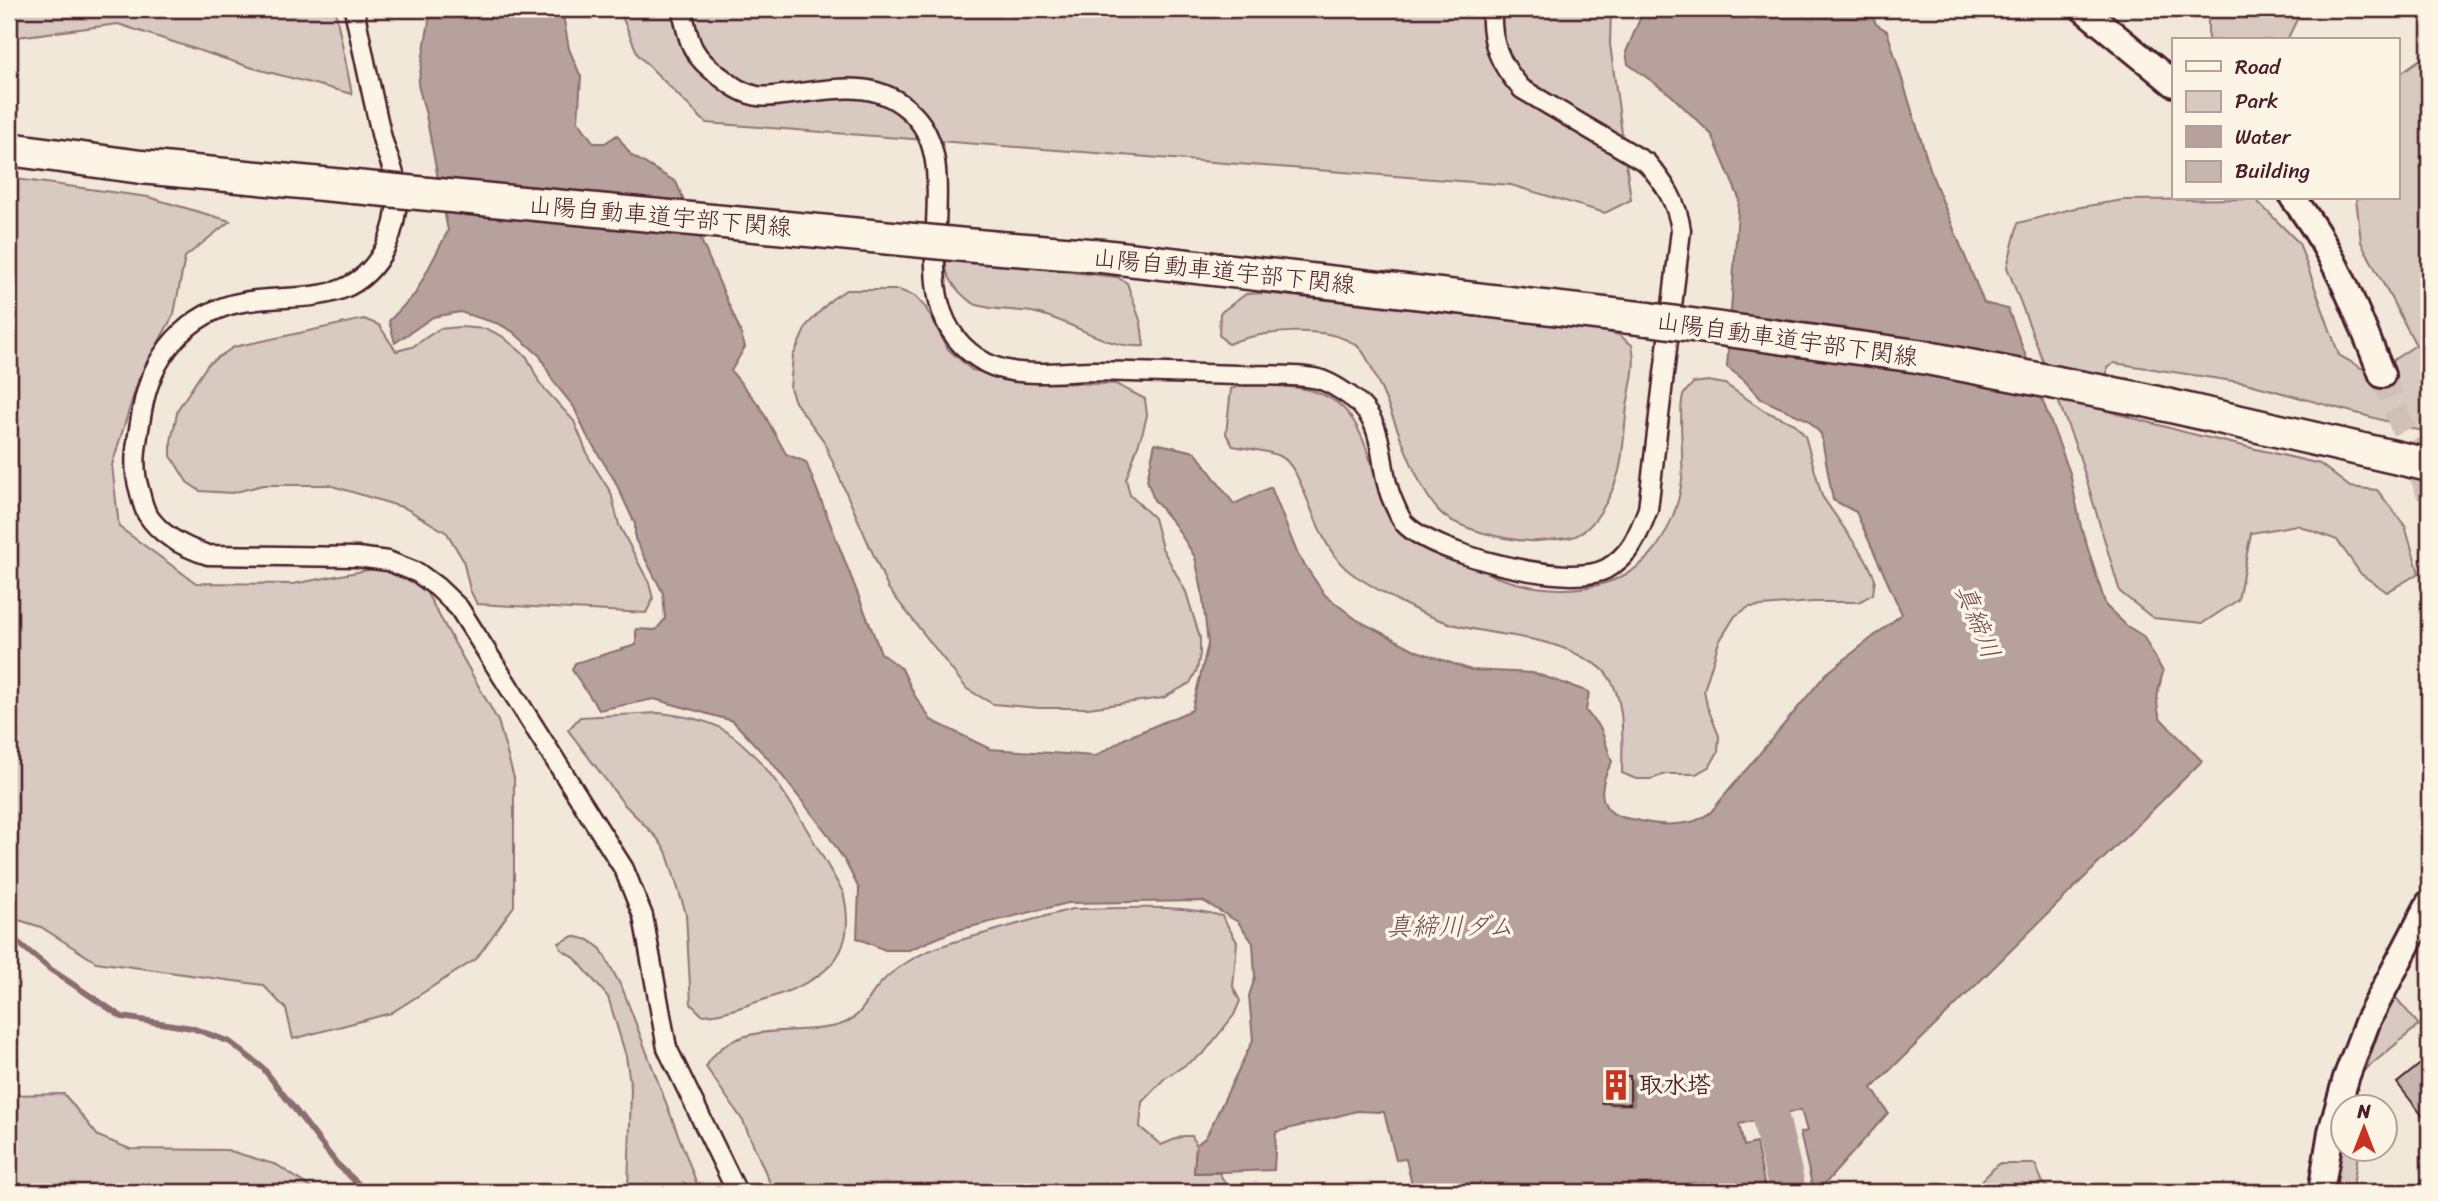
<svg xmlns="http://www.w3.org/2000/svg" width="2438" height="1201" font-family="Sriracha,'Klee One',sans-serif">
<style>
.green{fill:#d8cac0;stroke:#917476;stroke-width:2}
.water{fill:#b6a19c;stroke:#8b6d6f;stroke-width:2}
.shadow{fill:#0003}
.lines{fill:none;stroke-linecap:round;stroke-linejoin:round}
.stream{stroke:#8b6d6f;stroke-width:6}
.river{stroke:#b6a19c;stroke-width:37}
.building{fill:#c7b6af;stroke:#4a1f2b;stroke-width:2}
.secondary-tunnel{stroke:#d0c0b7;stroke-width:24;stroke-dasharray:24 12;stroke-linecap:butt}
.street-casing{stroke:#4a1f2b;stroke-width:23}
.secondary-casing{stroke:#4a1f2b;stroke-width:30}
.highway-casing{stroke:#4a1f2b;stroke-width:37}
.street{stroke:#fcf5e5;stroke-width:18}
.secondary{stroke:#fcf5e5;stroke-width:24}
.highway{stroke:#fcf5e5;stroke-width:32}
.highway-bridge-casing{stroke:#4a1f2b;stroke-width:37;stroke-linecap:butt}
.highway-bridge{stroke:#fcf5e5;stroke-width:32}
.labels{text-anchor:middle;stroke-width:7;stroke-linejoin:round;paint-order:stroke}
.street-label{font-size:24px;fill:#4a1f2b;stroke:#fcf5e5}
.poi-label{font-size:24px;font-weight:bold;fill:#4a1f2b;stroke:#fcf5e5;text-anchor:start}
.water-label{font-size:26px;font-style:italic;fill:#704c53;stroke:#fcf5e5}
</style>
<rect width="100%" height="100%" fill="#f1e8da"/>
<filter id="ink" filterUnits="userSpaceOnUse"><feTurbulence type="fractalNoise" baseFrequency=".0143" numOctaves="2"/><feDisplacementMap in="SourceGraphic" scale="14" xChannelSelector="R" yChannelSelector="G"/><feConvolveMatrix kernelMatrix="1 2 1 2 8 2 1 2 1" color-interpolation-filters="sRGB"/></filter>
<g filter="url(#ink)">
<path class="green" d="M9 9H335L352 94 253 68 118 24 9 38Z
M619 9H1611L1610 44 1631 200 1605 213 1511 185 706 123 638 55Z
M2218 9H2302L2287 40H2208V20Z
M2429 53V433L2246 383 2114 363 2107 368V411L2188 433 2320 464 2350 487 2377 490 2405 526 2419 573 2387 592 2361 574 2337 540 2297 525 2251 533 2238 600 2203 623 2153 618 2120 592 2079 455 2007 267 2018 223 2075 208 2123 200 2255 199 2299 243 2339 355 2372 374 2416 345 2361 242 2356 198H2398V75Z
M9 178 148 197 230 221 185 257 174 314 139 378 112 465 119 527 196 583 293 584 395 565 420 581 498 721 514 778V906L476 959 391 1013 293 1039 286 1009 263 985 96 962 41 927 9 917Z
M947 259 1117 277 1127 283 1141 323 1144 346C1105 349 1073 321 1036 313 1017 309 995 311 977 305 964 301 940 273 947 259Z
M846 290H899L915 296 926 308 948 349 972 370 1035 383 1116 384 1145 399 1147 415 1143 431 1126 479 1130 495 1154 518 1162 548 1186 592 1200 638V654L1197 670 1190 683 1163 698 1088 708H1039L993 704 967 689 888 588 823 440 795 402 790 388 793 356 807 325 832 299Z
M1263 293 1603 331 1619 335 1632 345C1637 366 1630 386 1627 407 1624 429 1624 450 1619 471 1613 493 1593 536 1567 538 1555 539 1541 542 1529 541 1506 540 1457 529 1440 512 1415 487 1395 417 1378 382 1372 370 1366 350 1353 343 1322 325 1260 331 1228 344L1219 335 1220 313 1246 294Z
M364 319 379 325 396 351 412 347 439 329 460 327 487 329 502 336 527 357 540 384 574 421 589 458 611 493 619 525 649 583 653 599 646 613 477 604 470 590 463 560 447 533 405 508 329 485H263L232 493 200 491 187 482 171 456V441L178 409 208 364 234 347Z
M1708 381 1725 384 1765 411 1795 424 1805 436 1822 496 1868 563 1875 579 1873 594 1859 602H1813L1749 607 1735 616 1719 642 1704 690 1707 706 1719 736 1718 752 1710 766 1696 774H1666L1651 779H1636L1622 773C1622 742 1627 696 1604 671 1601 667 1595 664 1591 662 1544 632 1499 639 1449 623 1416 613 1383 593 1354 575 1313 549 1307 469 1280 456 1266 450 1247 449 1233 446L1226 434 1231 389C1251 382 1269 385 1289 387 1355 392 1361 433 1379 487 1382 496 1384 509 1390 517 1398 530 1426 550 1439 556 1449 561 1460 562 1470 565 1480 569 1489 574 1499 578 1549 595 1615 596 1652 553 1668 534 1679 505 1682 480 1684 462 1678 408 1683 396 1685 391 1690 387 1693 383Z
M659 713C677 715 707 720 722 729 773 758 813 842 843 892 861 962 817 983 760 1001 740 1007 722 1015 702 1015L691 1004 686 914 666 851 657 838 624 804 568 730 580 717Z
M1073 909C1122 909 1175 903 1222 916L1237 942 1233 987 1240 1001 1234 1015 1204 1053 1165 1078 1142 1102 1140 1127 1161 1145 1183 1136H1192L1196 1145 1194 1173H1219L1231 1192H774L743 1121 706 1067C731 1019 794 1036 836 1026 864 1019 865 999 881 983 888 975 898 968 906 963 930 947 958 941 986 933 1015 925 1044 916 1073 909Z
M573 936 589 940 601 949 623 990 700 1192H628L631 1089 626 1056 608 997 575 958 561 949 559 943Z
M2392 993 2419 1025 2366 1069Z
M64 1094 98 1136 130 1149 227 1150 277 1165 317 1192H9V1095Z
M2343 1120 2344 1148 2359 1149 2352 1192H2328Z
M1998 1164H2035L2043 1183 2052 1192H1971Z"/>
<path class="water" d="M431 9H562L569 49 581 77 578 121 594 143H605L617 135 631 155 676 182 739 328 745 347 731 371 759 405 786 454 806 462 881 653 902 669 915 696 931 720 990 749 1096 756 1124 739 1192 710 1208 644 1202 591 1195 557 1175 525 1154 500 1147 480 1155 443 1195 452 1234 504 1271 487 1298 555 1325 595 1357 620 1417 651 1471 670 1534 673 1589 692 1586 711 1601 729 1612 762C1603 777 1594 803 1616 815 1622 818 1630 819 1637 820 1655 825 1672 826 1691 822 1697 821 1704 816 1710 813L1826 674 1902 614 1856 512 1833 500 1821 434 1808 420 1761 399 1744 380 1727 367 1739 198 1712 135 1671 95 1628 64 1626 52 1644 9H1869L1876 24 1887 31 1933 178 1984 303 2008 309 2070 473 2081 527 2106 606 2127 626 2143 636 2163 672C2159 687 2154 703 2160 718L2202 761 1872 1088 1888 1113 1822 1187 1813 1189 1800 1133 1807 1131 1801 1110 1739 1124 1744 1146 1756 1143 1766 1192H1418L1416 1188 1412 1185 1406 1159 1396 1160 1384 1112H1380L1357 1111 1276 1132 1274 1170 1194 1173 1196 1145 1206 1137 1253 1040 1249 996 1255 977 1253 943 1238 922 1203 901 1068 903 954 931 909 950H885L857 938 859 889 846 863 826 832 773 764 733 721 654 699 599 710 572 670 575 663 636 645V629L656 630 665 619 663 593 635 539V524L615 481 586 434 574 407 553 381 540 356 512 331 499 324 460 312 433 317 395 343 389 321 415 294 448 231 426 115 418 85Z"/>
<path class="shadow" d="M1630 1078 1635 1081V1106H1610L1604 1102Z"/>
<g class="lines">
<path class="stream" d="M9 935 50 969 122 1017 192 1028 230 1042 263 1068 337 1164 367 1192"/>
<path class="river" d="M1759 1069 1788 1192"/>
</g>
<path class="building" d="M2429 1057V1124L2397 1083Z
M1603 1076H1630V1104L1602 1103Z"/>
<g class="lines">
<path class="secondary-tunnel" d="M2382 375 2429 495"/>
<defs>
<path id="street" d="M354 9C363 52 372 95 382 138 386 153 394 168 396 184 398 204 395 227 386 246 355 310 298 292 243 302 187 312 151 356 142 411 138 437 131 463 139 489 141 497 143 507 147 514 160 535 186 548 208 555L357 557 388 561 418 573 437 587 459 608 624 869 643 916 667 1048 737 1192
M682 9C689 43 691 56 721 77 732 86 742 93 757 96 767 98 780 95 791 94 835 89 878 78 913 114 974 175 887 310 986 363 1017 379 1061 371 1094 371 1142 372 1190 374 1238 375 1263 376 1289 374 1313 378 1324 379 1335 386 1344 392 1393 422 1374 464 1395 506 1398 512 1400 519 1405 524 1434 554 1568 589 1606 569 1631 555 1638 535 1648 509L1681 230C1677 202 1665 184 1647 163L1522 89C1500 65 1490 42 1492 9"/>
<path id="secondary" d="M2083 9 2174 84
M2293 198C2335 252 2357 312 2382 375
M2321 1192 2331 1132 2346 1078 2368 1020 2429 903"/>
<path id="highway" d="M9 149 141 167 355 187
M976 246 1102 256 1648 319
M2140 399 2429 465"/>
</defs>
<use href="#street" class="street-casing"/>
<use href="#secondary" class="secondary-casing"/>
<use href="#highway" class="highway-casing"/>
<use href="#street" class="street"/>
<use href="#secondary" class="secondary"/>
<use href="#highway" class="highway"/>
<defs>
<path id="highway-bridge" d="M355 187 976 246
M1648 319 1917 356 2140 399"/>
</defs>
<use href="#highway-bridge" class="highway-bridge-casing"/>
<use href="#highway-bridge" class="highway-bridge"/>
</g>
</g>
<defs>
<symbol id="building-bare" viewBox="-9 -9 18 18"><path d="M-4-6H4V6H1V3H-1V6H-4ZM-2.5-4.3h1.7v1.8h-1.7ZM.8-4.3h1.7v1.8H.8ZM-2.5-1h1.7V.8h-1.7ZM.8-1h1.7V.8H.8Z" fill="#c8321e" stroke="#fcf5e5" stroke-width="2.5" paint-order="stroke"/></symbol>
</defs>
<g fill-rule="evenodd">
<use href="#building-bare" x="1594" y="1063" width="44" height="44"/>
</g>
<g class="labels">
<g class="street-label">
<text transform="translate(660 216) rotate(5)" y="8">山陽自動車道宇部下関線</text>
<text transform="translate(1224 271) rotate(6)" y="8">山陽自動車道宇部下関線</text>
<text transform="translate(1787 339) rotate(8)" y="8">山陽自動車道宇部下関線</text>
</g>
<g class="poi-label">
<text x="1639" y="1093">取水塔</text>
</g>
<g class="water-label">
<text transform="translate(1978 621) rotate(68)" y="9">真締川</text>
<text x="1450" y="935">真締川ダム</text>
</g>
</g>
<rect width="2438" height="1201" fill="none" stroke="#fcf5e5" stroke-width="35"/>
<rect x="18" y="18" width="2403" height="1166" fill="none" stroke="#4a1f2b" stroke-width="2.5" filter="url(#ink)"/>
<rect x="2172" y="38" width="228" height="161" fill="#fcf5e5" stroke="#b59f9b" stroke-width="2"/>
<rect x="2186" y="61" width="35" height="10" fill="#fcf5e5" stroke="#b59f9b" stroke-width="2"/>
<text x="2235" y="74" font-size="21" fill="#4a1f2b">Road</text>
<rect x="2186" y="91" width="35" height="21" fill="#d8cac0" stroke="#b59f9b" stroke-width="2"/>
<text x="2235" y="108" font-size="21" fill="#4a1f2b">Park</text>
<rect x="2186" y="126" width="35" height="21" fill="#b6a19c" stroke="#b59f9b" stroke-width="2"/>
<text x="2235" y="144" font-size="21" fill="#4a1f2b">Water</text>
<rect x="2186" y="161" width="35" height="21" fill="#c7b6af" stroke="#b59f9b" stroke-width="2"/>
<text x="2235" y="178" font-size="21" fill="#4a1f2b">Building</text>
<g transform="translate(2364 1128)"><circle r="33" fill="#fcf5e5" stroke="#b59f9b" stroke-width="2"/>
<path d="M0-5L12 26L0 18L-12 26Z" fill="#c8321e"/>
<text y="-10" font-size="19" font-weight="bold" text-anchor="middle" fill="#4a1f2b">N</text>
</g>
</svg>
